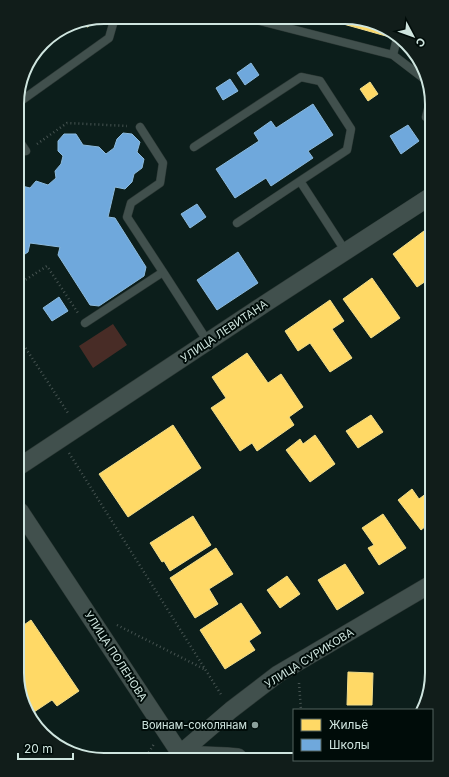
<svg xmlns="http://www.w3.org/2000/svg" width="449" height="777" font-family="Inter,sans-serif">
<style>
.green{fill:#482c26}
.homes{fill:#ffd966;stroke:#f1dd8a}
.schools{fill:#6fa8dc;stroke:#8cbadd}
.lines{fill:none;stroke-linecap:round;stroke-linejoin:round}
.lane-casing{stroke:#2c3835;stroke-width:9}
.street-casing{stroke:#2c3835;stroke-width:18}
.path{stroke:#465351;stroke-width:2.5;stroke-dasharray:1 3;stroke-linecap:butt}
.lane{stroke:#41504d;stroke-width:8}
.street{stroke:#41504d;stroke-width:17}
.poi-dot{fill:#8b9f9a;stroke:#000c09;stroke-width:1.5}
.labels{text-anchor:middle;stroke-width:4;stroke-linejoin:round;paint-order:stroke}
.street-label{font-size:11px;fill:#cfe5df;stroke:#000c09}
.poi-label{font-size:11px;fill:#cfe5df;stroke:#000c09;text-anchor:end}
.rim{fill:none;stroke:#cfe5df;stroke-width:2}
</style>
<rect width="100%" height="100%" fill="#0c1e1b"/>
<path class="green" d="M113 324 127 345 93 368 79 346Z"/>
<path class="homes" d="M322 18 362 19 388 31 386 36Z
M90 20 88 27 73 23Z
M388 31 402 38 403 40 386 36Z
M370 82 378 94 368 101 360 89Z
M428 228 429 279 417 287 393 254Z
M372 278 400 318 371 338 343 299Z
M330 300 344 321 332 329 352 358 330 372 310 343 298 351 285 331Z
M247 353 268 383 281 374 303 407 289 417 294 425 257 451 252 443 240 451 211 408 226 398 212 377Z
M371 415 383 432 358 448 346 431Z
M173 425 201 468 128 517 99 474Z
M315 435 335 464 310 482 286 450 300 439 303 444Z
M412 489 419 499 427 493 430 499 431 522 421 530 398 500Z
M383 514 406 548 379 565 368 548 374 545 362 528Z
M193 516 211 545 170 571 164 561 162 562 150 543Z
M216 548 233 574 209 589 218 604 195 618 170 578Z
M345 564 364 593 337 610 318 580Z
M287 576 300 594 280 608 267 590Z
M241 603 261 633 249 641 255 650 225 669 200 630Z
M31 620 79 691 57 706 52 700 31 714 22 701 21 627Z
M348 672 373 673 372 705H347Z"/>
<path class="schools" d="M251 63 259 75 245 85 237 73Z
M230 79 238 91 223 100 216 88Z
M313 104 333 135 308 151 313 158 271 186 266 178 235 198 216 169 259 141 254 133 271 121 276 128Z
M408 125 419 141 401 154 390 136Z
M123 133 132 134 140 142 137 152 144 159 142 168 134 174 132 182 125 189 115 187 108 217 115 218 146 267 144 276 99 306 90 305 58 255 60 247 30 243 28 252 19 258 18 179 22 186 30 188 36 181 48 185 56 178 55 171 61 164 63 156 58 151V141L64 134H76L83 145 99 147 106 154 114 148 117 139Z
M197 204 206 217 190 228 181 214Z
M238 252 258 283 217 310 197 280Z
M59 297 68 311 52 321 43 308Z"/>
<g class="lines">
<defs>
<path id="lane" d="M249 18 393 55 427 81
M393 55 397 38
M18 103 109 38 115 17
M426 117 428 109
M140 127 163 163 160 183 131 203 127 217 163 272
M18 139 26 151
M194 147 301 77 320 81 351 129 347 150 300 181
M237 223 300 181 346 252
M85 323 163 272 208 342"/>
<path id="street" d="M20 466 266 303 428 198
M20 511 183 758
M180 754 227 756 238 757
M175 758 231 710 278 674 431 584"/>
</defs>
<use href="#lane" class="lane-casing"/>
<use href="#street" class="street-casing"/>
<path class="path" d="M37 144 67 123 127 126
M19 284 47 266 78 313
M19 338 68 413
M69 453 222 696
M117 625 206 670
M299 683 301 710
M293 755 294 752
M144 759 146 757 154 744"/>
<use href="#lane" class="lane"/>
<use href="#street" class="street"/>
</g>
<circle class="poi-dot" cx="255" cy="725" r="4"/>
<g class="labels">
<g class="street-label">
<text transform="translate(224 331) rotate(-34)" y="4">УЛИЦА ЛЕВИТАНА</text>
<text transform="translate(116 656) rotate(57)" y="4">УЛИЦА ПОЛЕНОВА</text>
<text transform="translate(309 658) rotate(-32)" y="4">УЛИЦА СУРИКОВА</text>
</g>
<g class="poi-label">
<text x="247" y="729">Воинам-соколянам</text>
</g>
</g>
<path d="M0 0H449V777H0ZM104 24H345A80 80 0 0 1 425 104V673A80 80 0 0 1 345 753H104A80 80 0 0 1 24 673V104A80 80 0 0 1 104 24Z" fill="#111d1a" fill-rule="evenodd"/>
<path class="rim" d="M104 24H345A80 80 0 0 1 425 104V673A80 80 0 0 1 345 753H104A80 80 0 0 1 24 673V104A80 80 0 0 1 104 24Z"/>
<rect x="293" y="709" width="140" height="52" fill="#000c09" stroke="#53635f"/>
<rect x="301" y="719" width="20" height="12" fill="#ffd966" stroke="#53635f"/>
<text x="329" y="729" font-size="12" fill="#cfe5df">Жильё</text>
<rect x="301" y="739" width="20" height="12" fill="#6fa8dc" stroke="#53635f"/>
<text x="329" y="749" font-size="12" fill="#cfe5df">Школы</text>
<g transform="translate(413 36) rotate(131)" stroke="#000c09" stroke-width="3" paint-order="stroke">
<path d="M0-3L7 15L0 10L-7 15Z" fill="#cfe5df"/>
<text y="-6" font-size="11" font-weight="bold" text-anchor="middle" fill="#cfe5df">С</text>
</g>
<path d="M18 753v6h55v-6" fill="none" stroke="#cfe5df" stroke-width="2"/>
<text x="24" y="753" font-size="12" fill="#cfe5df" stroke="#000c09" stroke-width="3" paint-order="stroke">20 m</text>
</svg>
